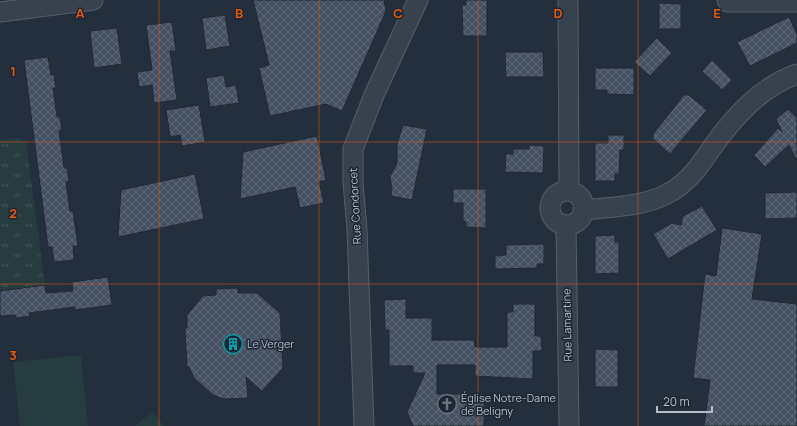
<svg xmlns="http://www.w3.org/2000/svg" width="797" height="426" font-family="Manrope,sans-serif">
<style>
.grass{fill:url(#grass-tufts)}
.pitch{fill:#263c3f}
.building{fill:url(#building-cross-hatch);stroke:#1f2835}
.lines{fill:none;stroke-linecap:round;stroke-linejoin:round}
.minor-casing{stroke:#565f6c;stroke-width:21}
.minor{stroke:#38414e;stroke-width:19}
.grid{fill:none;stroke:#e8590c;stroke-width:1;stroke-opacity:0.55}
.labels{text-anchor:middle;stroke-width:3;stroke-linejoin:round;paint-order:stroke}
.street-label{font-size:11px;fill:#b4bcc9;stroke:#1d2633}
.poi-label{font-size:11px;fill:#b4bcc9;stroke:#1d2633;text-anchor:start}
.grid-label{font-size:13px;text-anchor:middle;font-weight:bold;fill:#e8590c;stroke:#1d2633;stroke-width:3;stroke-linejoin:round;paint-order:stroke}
</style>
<defs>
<pattern id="grass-tufts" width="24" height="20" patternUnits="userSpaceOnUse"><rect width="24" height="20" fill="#263c3f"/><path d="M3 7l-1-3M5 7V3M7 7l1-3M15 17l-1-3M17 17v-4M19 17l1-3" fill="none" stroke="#435659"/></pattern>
<pattern id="building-cross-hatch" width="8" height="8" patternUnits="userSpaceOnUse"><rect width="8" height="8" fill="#455162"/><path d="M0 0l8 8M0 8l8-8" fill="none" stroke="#5d6877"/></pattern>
</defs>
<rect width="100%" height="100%" fill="#242f3e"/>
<path class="grass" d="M19 138 26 142 45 285 0 291V140Z"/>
<path class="pitch" d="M81 355 88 426H20L13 362Z
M152 412 164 426H135Z"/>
<path class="building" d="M253 0H384L386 11 342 111 326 104 270 116 259 68 269 65Z
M466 0H487V36H463L462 5H466Z
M659 3 681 4V29H659Z
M225 15 230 46 206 50 202 18Z
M789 17 797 34V43L750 66 737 42Z
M172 22 176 51H170L177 100 154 103 152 85 139 87 137 72 152 70 146 25Z
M117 28 122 64 94 68 90 31Z
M657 38 672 53 650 76 634 62Z
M505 52H543L544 77H506Z
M48 57 51 75H54L56 88H53L57 117H60L62 130 59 131 64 168H67L69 181 66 182 70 211H73L78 246H73L74 260 54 262 52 247H48L24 60Z
M712 60 732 80 722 90 702 71Z
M595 68H634V95L607 94V90H595Z
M224 75 226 87 236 85 239 103 210 107 206 78Z
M684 95H689L707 110 670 154 653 139V134Z
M199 105 205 142 182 146 180 135 170 137 166 110Z
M788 109 797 118V161L789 145 765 167 754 155 778 128 782 132 776 119Z
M403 125 427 129 412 200 391 196 392 189 390 177 397 163V144Z
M608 135H624V150H620L619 174H615V181H595V143H608Z
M317 136 326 180 319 182 324 203 300 208 295 187 240 199 243 152Z
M529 145 544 146 543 173 505 172 506 154H513V149H529Z
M195 174 204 219 118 237 121 190Z
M453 189H486V228L466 227V222L463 221V203H453Z
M797 192V218L765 219V193Z
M702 206 717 230 668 259 653 234 672 223 681 225 683 216Z
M722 228 762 234 752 299 797 304V426H704L710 380 693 378 705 274 716 276Z
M615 235V242H619V273L595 274V236Z
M544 244V264H537V268L495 269V256L506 255V245Z
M108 277 112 305 75 310V307L29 313 30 316 16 318 15 315 0 316V291L45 285 46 293 73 291 72 282Z
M238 288V293H257L280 313 283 368 262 391 246 377 248 398 224 399 213 395 194 378 189 367H187L185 328H187V315L203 296 216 295V289Z
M406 299V318H432V340H474L475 347H507V312H513V304H535V336H541L542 351H533V379L475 376V365H437V394H484V426H413L407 412 425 373H413V366H389V330H385L384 300Z
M595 349 618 350V387H595Z"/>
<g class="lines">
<defs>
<path id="minor" d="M568 0 569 191
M727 0 728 2H797
M0 12 93 0
M550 208a17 17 0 1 1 34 0a17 17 0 1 1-34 0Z
M583 210C611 207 642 207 667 194 687 184 699 167 711 149 733 118 760 87 797 74
M566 225 569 426
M364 426 357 230 353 182V149L374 95 418 0"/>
</defs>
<use href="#minor" class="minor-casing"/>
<use href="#minor" class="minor"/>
</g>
<path class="grid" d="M159 0V426M319 0V426M478 0V426M638 0V426M0 142H797M0 284H797"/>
<defs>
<symbol id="building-ring" viewBox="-11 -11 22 22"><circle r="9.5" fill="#1d2633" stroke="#0f9aa8" stroke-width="1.5"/><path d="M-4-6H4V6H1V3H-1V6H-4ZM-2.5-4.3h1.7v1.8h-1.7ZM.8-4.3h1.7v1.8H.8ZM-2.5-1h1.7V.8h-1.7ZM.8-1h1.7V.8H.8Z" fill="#0f9aa8"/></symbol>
<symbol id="church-ring" viewBox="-11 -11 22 22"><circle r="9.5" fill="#1d2633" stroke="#6b7280" stroke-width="1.5"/><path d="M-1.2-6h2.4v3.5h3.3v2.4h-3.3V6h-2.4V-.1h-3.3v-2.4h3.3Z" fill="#6b7280"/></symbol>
</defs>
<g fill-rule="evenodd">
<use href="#building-ring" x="222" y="333" width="22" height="22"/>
<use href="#church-ring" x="436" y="393" width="22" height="22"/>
</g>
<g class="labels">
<g class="street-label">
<text transform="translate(355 206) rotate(-93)" y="4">Rue Condorcet</text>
<text transform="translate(567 325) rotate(-91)" y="4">Rue Lamartine</text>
</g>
<g class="poi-label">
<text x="247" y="348">Le Verger</text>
<text x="461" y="402">Église Notre-Dame<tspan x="461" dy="13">de Beligny</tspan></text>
</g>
</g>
<g class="grid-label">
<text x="80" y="18">A</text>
<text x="239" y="18">B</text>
<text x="398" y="18">C</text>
<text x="558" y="18">D</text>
<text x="717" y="18">E</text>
<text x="13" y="76">1</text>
<text x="13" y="218">2</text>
<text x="13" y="360">3</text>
</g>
<path d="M657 406v6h55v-6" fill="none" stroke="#b4bcc9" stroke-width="2"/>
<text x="663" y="406" font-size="12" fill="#b4bcc9" stroke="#1d2633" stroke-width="3" paint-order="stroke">20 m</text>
</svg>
